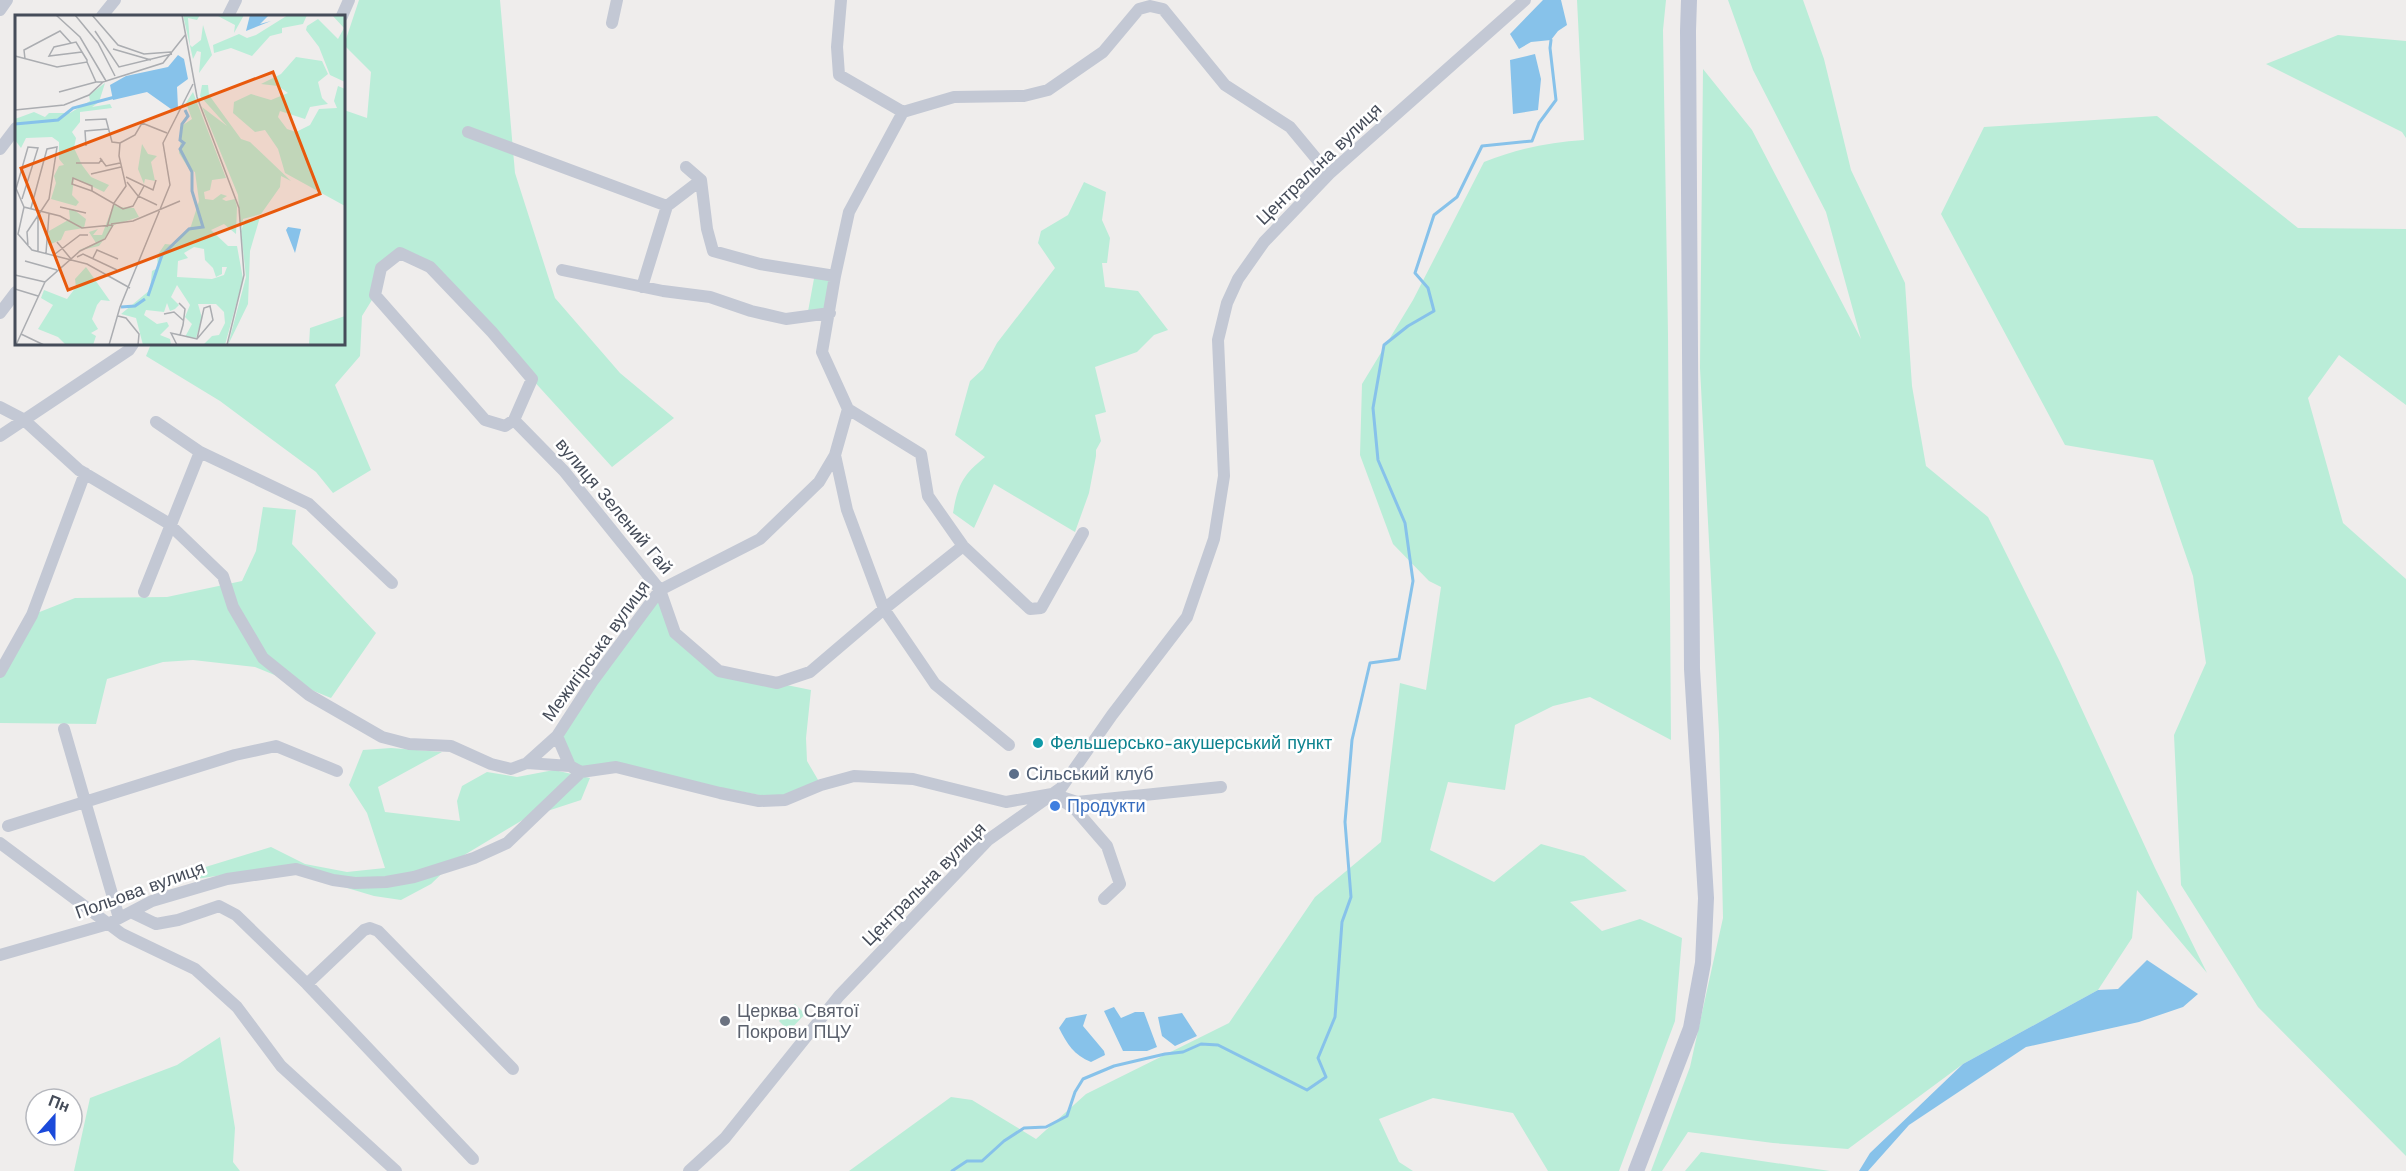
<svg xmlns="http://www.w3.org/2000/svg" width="2406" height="1171" font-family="'Work Sans',sans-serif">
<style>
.green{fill:#baedd8}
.water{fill:#87c2ea}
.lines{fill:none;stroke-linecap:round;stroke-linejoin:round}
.stream{stroke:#87c2ea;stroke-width:3}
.minor{stroke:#c3c8d4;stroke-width:12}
.secondary{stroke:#bfc5d5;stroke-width:16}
.culture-dot{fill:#0f9aa8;stroke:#fff;stroke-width:2}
.service-dot{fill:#5c6f8a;stroke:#fff;stroke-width:2}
.shop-dot{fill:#3f7fe0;stroke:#fff;stroke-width:2}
.worship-dot{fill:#6b7280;stroke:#fff;stroke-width:2}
.labels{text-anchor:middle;stroke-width:5;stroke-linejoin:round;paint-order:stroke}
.street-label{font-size:18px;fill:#454c59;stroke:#fff}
.culture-label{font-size:18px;fill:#0d838f;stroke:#fff;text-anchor:start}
.service-label{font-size:18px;fill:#4e5e75;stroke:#fff;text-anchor:start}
.shop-label{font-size:18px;fill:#366cbe;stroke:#fff;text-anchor:start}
.worship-label{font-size:18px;fill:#5b616d;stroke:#fff;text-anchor:start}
.inset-river{fill:none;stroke:#87c2ea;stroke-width:3}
.inset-road{fill:none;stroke:#abadb1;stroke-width:1.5}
.view{fill:#e8590c;fill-opacity:0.15;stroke:#e8590c;stroke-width:3}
.inset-edge{fill:none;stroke:#454c59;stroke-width:3}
</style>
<rect width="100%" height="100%" fill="#efedec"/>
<path class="green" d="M359 0H500L515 173 555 298 620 373 674 418 612 467 430 267 401 254 381 269 375 295 362 316 360 356 335 385 371 470 333 493 316 472 220 401 146 356 151 344H344V110L367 118 371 72 344 45Z
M1577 0H1666L1663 30 1668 335 1671 740 1590 697 1553 706 1515 725 1505 790 1448 782 1430 850 1494 882 1541 844 1584 856 1627 891 1570 902 1602 931 1640 919 1682 938 1675 1021 1619 1171H1548L1513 1113 1433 1098 1379 1119 1399 1162 1413 1171H849L951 1097 972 1100 1036 1139 1086 1094 1229 1023 1315 897 1381 842 1400 683 1426 690 1441 587 1429 581 1393 544 1360 455 1362 384 1413 300 1484 162C1517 149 1549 142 1584 140Z
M1728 0H1803L1824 59 1851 170 1905 283 1912 386 1926 466 1988 517 2060 662 2155 868 2207 973 2137 890 2132 938 2098 990 1963 1064 1848 1149 1773 1143 1688 1132 1662 1171H1651L1690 1067 1723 918 1719 734 1700 368 1703 69 1752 130 1861 339 1826 212 1753 70Z
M2338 35 2406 41V138L2402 132 2266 64Z
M2157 116 2298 228 2406 229V405L2339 355 2308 398 2343 523 2406 579V1156L2258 1007 2181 885 2174 735 2206 663 2193 576 2153 460 2065 445 1941 214 1984 127Z
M1084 182 1106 192 1102 220 1110 238 1107 263H1102L1105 287 1138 291 1168 330 1154 335 1137 352 1095 367 1106 412 1095 415 1101 441 1096 450V456L1089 493 1075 532 994 484 974 528 953 513C958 484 963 475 985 457L955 435 970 381 983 369 997 343 1055 268 1038 243 1041 231 1068 215Z
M815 273 835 276 830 313 807 317Z
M263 507 296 510 292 544 376 633 331 698 255 667 193 660 163 662 107 679 96 724 0 723V672L32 615 75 598 167 597 242 581 256 551Z
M660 590 675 633 719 671 811 690 806 738 807 761 821 785 785 800 616 767 581 772 557 736Z
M391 748 442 752 378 787 385 812 460 821 457 801 462 786 487 772 517 777 554 770 590 778 581 800 526 818 456 860 431 884 401 900 374 896 277 867 196 879 199 869 271 847 305 864 347 872 385 868 367 813 349 785 363 750Z
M795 1004 805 1014 789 1031 779 1021Z
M220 1037 235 1128 233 1162 240 1171H74L90 1098 177 1065Z
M1701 1152 1830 1171H1685Z"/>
<path class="water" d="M1543 0H1561L1567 25 1558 31 1551 40 1531 42 1519 49 1510 34Z
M1535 54 1541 79 1538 110 1513 114 1510 60Z
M2147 960 2198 994 2183 1007 2139 1022 2026 1047 1909 1125 1868 1171H1859L1870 1153 1963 1064 2098 990 2118 989Z
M1114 1007 1121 1018 1135 1012H1144L1157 1047 1147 1051H1123L1104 1011Z
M1182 1013 1197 1036 1175 1046 1162 1036 1158 1017Z
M1087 1014 1083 1026 1104 1051 1105 1055 1091 1062C1074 1055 1067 1044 1059 1028L1066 1018Z"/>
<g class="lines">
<path class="stream" d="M952 1171 967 1161H982L1004 1141 1024 1128 1046 1127 1067 1116 1075 1092 1083 1079 1114 1066 1165 1054 1183 1052 1201 1044 1218 1045 1307 1090 1326 1077 1318 1058 1335 1017 1342 922 1351 897 1345 822 1352 740 1370 663 1399 659 1413 581 1405 523 1378 460 1373 408 1384 345 1408 326 1434 311 1428 288 1415 273 1434 215 1457 197 1482 146 1532 141 1539 123 1556 100 1550 48 1551 40"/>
<path class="minor" d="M841 0 837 47 839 75 903 112
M0 10 7 0
M102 16 115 0
M228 16 236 0
M342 16 349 0
M612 23 617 0
M468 132 667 206 701 180
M0 149 16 128
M686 167 701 180 707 229 713 251 760 264 835 276
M562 270 663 291 710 297 751 311 786 319 830 313
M642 287 667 206
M0 313 16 292
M0 407 23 419 79 470 168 523 223 576 233 607 263 658 309 695 382 737 409 744 451 746 491 764 511 769 527 763 570 766
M848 409 921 454 928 496 963 546 1030 609 1041 608 1083 533
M514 420 505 426 485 420 375 295 381 268 400 253 430 267 492 332 532 379 514 420 564 471 660 590 675 633 719 671 777 683 810 672 884 609 963 546
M0 436 129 350 133 344
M200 452 309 504 392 583
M835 455 847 510 884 609 935 684 1009 745
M144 592 200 452 156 422
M0 672 32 615 85 473
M64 729 119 918
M557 736 570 766 581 772 616 767 720 793 759 801 785 800 821 785 854 776 913 779 1006 802 1052 794 1077 802 1221 787
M527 763 557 736 592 682 660 590 760 539 819 482 835 455 848 409 822 352 835 276 849 212 903 112 954 97 1024 96 1048 90 1103 52 1139 9 1150 6 1163 9 1225 85 1290 127 1329 174
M1063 801 1075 809 1107 846 1120 884 1104 899
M8 826 235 755 276 746 337 771
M0 843 122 934 195 969 237 1007 281 1066 396 1171
M131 912 156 924 178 920 219 906 236 915 307 984 473 1159
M0 955 108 924 152 901 227 879 296 869 333 880 355 883 386 882 414 877 474 858 507 843 581 772
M307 984 364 930 370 928 378 931 513 1069
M689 1171 725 1138 839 996 988 840 1061 788 1112 715 1187 617 1214 539 1224 476 1218 340 1227 303 1238 279 1264 242 1329 174 1525 0"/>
<path class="secondary" d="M1636 1171 1691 1028 1703 963 1706 898 1692 669 1688 31 1689 0"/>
</g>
<circle class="culture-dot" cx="1038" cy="743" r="6"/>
<circle class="service-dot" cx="1014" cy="774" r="6"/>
<circle class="shop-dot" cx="1055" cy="806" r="6"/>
<circle class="worship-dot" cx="725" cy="1021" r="6"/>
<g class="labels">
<g class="street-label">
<text transform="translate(1319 164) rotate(-44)" y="6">Центральна вулиця</text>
<text transform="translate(614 506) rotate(50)" y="6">вулиця Зелений Гай</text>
<text transform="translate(596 651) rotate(-54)" y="6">Межигірська вулиця</text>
<text transform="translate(924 884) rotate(-45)" y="6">Центральна вулиця</text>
<text transform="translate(140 890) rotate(-20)" y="6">Польова вулиця</text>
</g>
<g class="culture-label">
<text x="1050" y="749">Фельшерсько-акушерський пункт</text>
</g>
<g class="service-label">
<text x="1026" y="780">Сільський клуб</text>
</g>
<g class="shop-label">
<text x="1067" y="812">Продукти</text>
</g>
<g class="worship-label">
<text x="737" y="1017">Церква Святої<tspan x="737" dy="21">Покрови ПЦУ</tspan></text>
</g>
</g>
<g transform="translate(15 15)">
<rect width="330" height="330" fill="#efedec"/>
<path d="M168 0H185L182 5 173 3 175 30 177 32 186 25 188 10 197 40 184 58 186 37 182 36 178 44ZM201 0H229L219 18 220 10ZM273 0H292L288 9 267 13V18L255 21 237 41 216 33 199 38 198 30 224 19 232 23 241 20ZM317 0H330V67L315 60 304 32 291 15 292 11 303 4 323 24 329 13ZM281 42 307 46 313 59 303 67 307 83 313 89 295 92 290 104 265 96 263 102 272 114 281 117 295 110 304 94 322 93 319 86 323 71 330 74V191L270 158 263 134 250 115 240 117 218 98 219 87 236 79 256 85 273 78 263 71 246 69 266 59ZM90 68 84 87 77 92 95 89 97 93 65 97V107L57 117 61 123 59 133 67 150 76 162 94 170 89 177 59 163 57 180 64 187 61 191 36 184 41 168 39 161 44 151 49 150 44 144V127L37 122 11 123 6 133 0 125V104L19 97 30 102 34 98H55L75 86 74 80ZM187 70H193L194 80 226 124 235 127 276 166 266 161 265 172 246 199 228 204 226 215 223 180 187 92 212 111 185 81ZM178 77 211 163 197 165 195 175 189 177 190 184 198 185 206 179 212 181 207 184 211 186 220 184 222 192 221 219 209 209 196 215 213 231H222L228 264 210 330H188L197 321 204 320 210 308 209 297 201 289H183L187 303 181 323 170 322 177 309 170 302 175 290 162 270 156 282 164 290 160 294 155 296 152 288 149 297 131 295 129 300 142 309 152 307 154 311 145 320 155 324 156 330H128L121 303 106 299 135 275 137 256 143 253 142 241 150 229 160 230 176 211 184 186 180 157 174 154 164 138 168 110 177 104 171 88ZM179 232 189 234 190 245 198 253 201 262 207 259V252H212L209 260 197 264 162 262 163 246 173 243 169 238ZM127 129 133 139 142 141 136 147 140 166 130 164 129 169 123 154ZM99 188 102 192 119 193 124 202 99 210 84 231 62 236 81 228 74 217 83 214 78 220H87ZM58 194 71 204 69 213 50 216 46 225 33 230 34 216 55 204 54 195ZM245 202 235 236 233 289 213 330 231 262 226 216 230 205ZM71 252 95 286 86 285 82 290 77 304 83 314 76 318 81 321 78 330H51L43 322 23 314 38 290 26 283 29 275 52 284 61 272 60 264ZM330 301V330H294L295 313Z" fill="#baedd8" fill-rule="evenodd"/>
<path d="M235 0H254L245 9 256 6 231 16ZM163 40 169 44 173 64 162 72 163 93 156 94 132 77 98 85 95 70 111 61 153 52ZM273 212 286 214 280 238 271 215Z" fill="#87c2ea"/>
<path class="inset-river" d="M0 109 43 105 58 93 100 82M133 281 147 240 174 214 188 212 177 176V157L165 134 169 128 165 125 167 109 173 101 170 95M106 292 120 291 130 284"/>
<path class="inset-road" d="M41 0 65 22 91 66M60 0 83 28 100 61M77 0 103 30 129 39 156 37M167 0 182 82 224 193 229 260 212 330M80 16 104 52 157 39M98 34 136 45M67 37 34 41 39 32 61 27 67 37 72 45V47M0 41 42 52 72 47 81 67H88L148 48 171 19M10 44 9 35 45 16 56 28M44 77 81 67M0 95 49 90 74 80 88 67M70 105 91 104 97 127 105 128M105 128 120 120 127 108 152 118M71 131 70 116 93 114M85 143 91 151 105 148M61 148H84L87 144M76 159 106 152M111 162 138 175 141 165M112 167 123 181 142 190M0 171 9 192 45 201 67 213 97 210M1 174 13 132 23 133 7 184M77 176 57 169 58 163 77 171V176L108 194 118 191 129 171M9 192 3 219 17 235 72 249 115 273M45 192 71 198M23 200V236M96 209 118 206 165 186M92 212 99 188 111 171 104 141 105 128M42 227 56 244M13 231 12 217 34 184 42 132 32 134 16 193M31 238 34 199M40 239 65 220H73M62 242 68 239 102 255M78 243 82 235 103 244M10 246 42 255M0 260 30 267M0 274 23 281M149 299 159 297 169 306M103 301 111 303 124 319 123 330M6 319 29 330M165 320 182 324 198 305 195 291 189 293 182 324M1 330 30 267 65 236 90 224 98 210M94 330 105 292 155 170 148 128 178 69M162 330 156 318 165 320 168 310 170 294 164 288"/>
<path class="view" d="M258 57 305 179 53 275 6 153Z"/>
<rect width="330" height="330" class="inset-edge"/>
</g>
<g transform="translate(54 1117) rotate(21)"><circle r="28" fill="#ffffff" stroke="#b5b7bd" stroke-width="1.5"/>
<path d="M0-4.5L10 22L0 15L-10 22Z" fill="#1b4ada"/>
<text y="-9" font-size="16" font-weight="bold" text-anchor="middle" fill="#454c59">Пн</text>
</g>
</svg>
